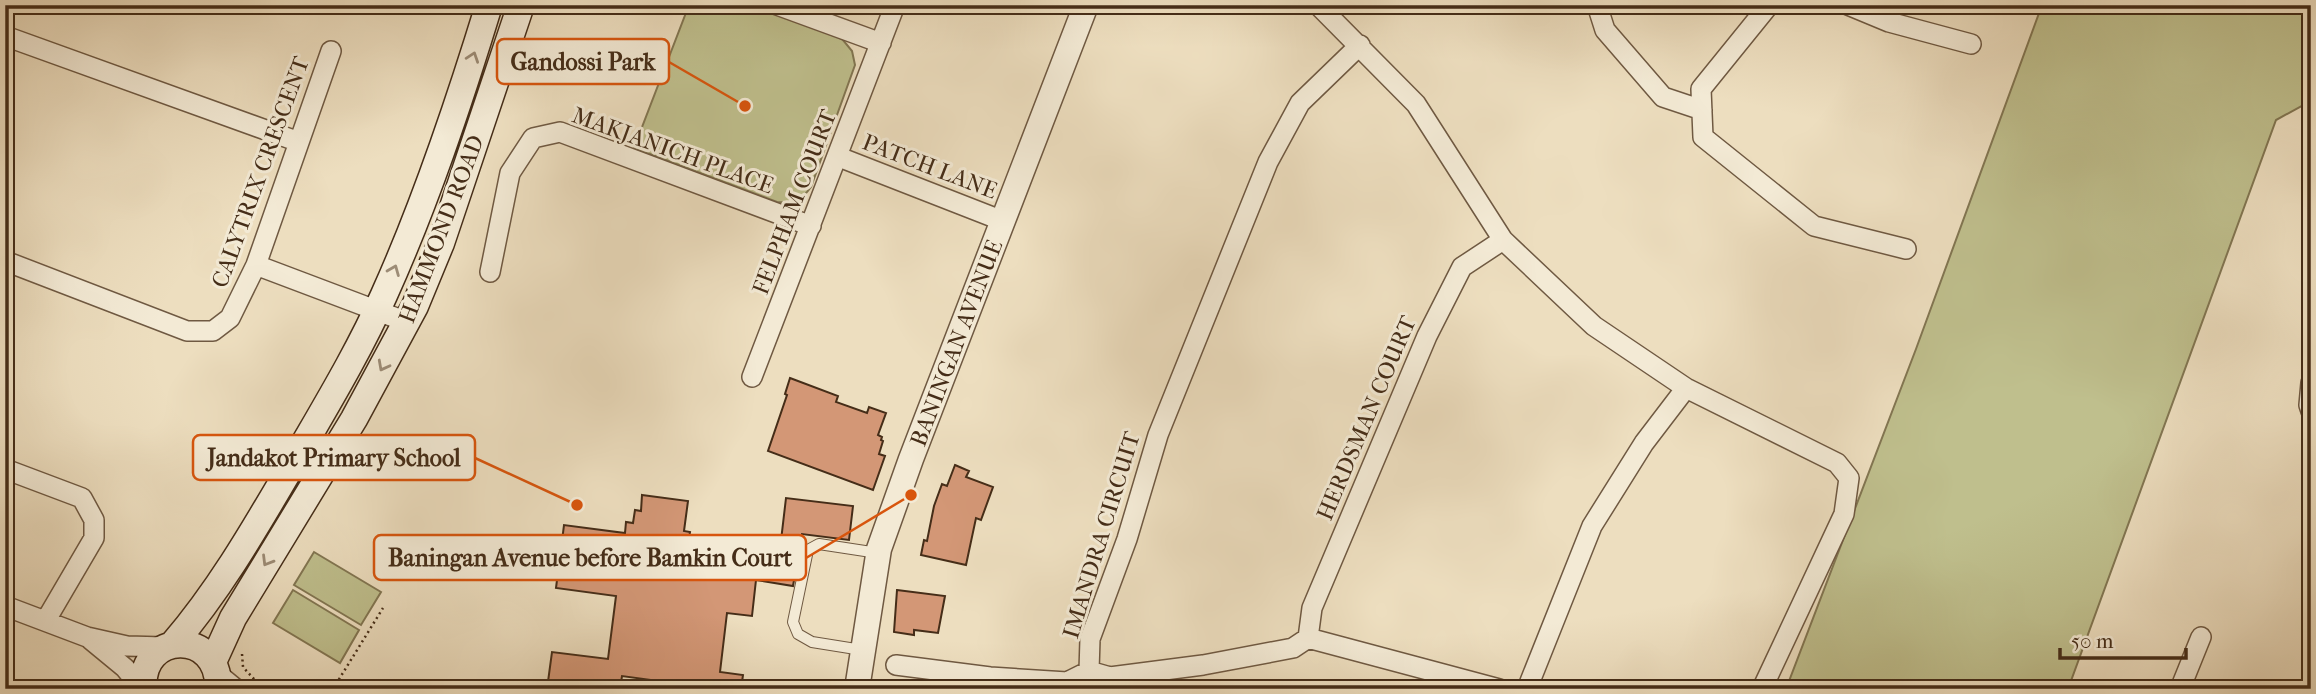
<svg xmlns="http://www.w3.org/2000/svg" width="2316" height="694" font-family="'IM FELL French Canon',serif">
<style>
.green{fill:#bfbf8d;stroke:#827652;stroke-width:2}
.building{fill:#d39776;stroke:#452d18;stroke-width:2}
.lines{fill:none;stroke-linecap:round;stroke-linejoin:round}
.service-casing{stroke:#6f5942;stroke-width:12}
.minor-casing{stroke:#6f5942;stroke-width:22}
.tertiary-casing{stroke:#6f5942;stroke-width:27}
.secondary-casing{stroke:#452d18;stroke-width:29}
.path{stroke:#452d18;stroke-width:2.5;stroke-dasharray:2 3.5;stroke-linecap:butt}
.service{stroke:#f3ead5;stroke-width:10}
.minor{stroke:#f3ead5;stroke-width:19}
.tertiary{stroke:#f3ead5;stroke-width:24}
.secondary{stroke:#f3ead5;stroke-width:26}
.oneway{stroke:#9c8c76}
.labels{text-anchor:middle;stroke-width:6;stroke-linejoin:round;paint-order:stroke}
.street-label{font-size:23px;fill:#452d18;stroke:#f3ead5}
.leader{fill:none;stroke:#d8550d;stroke-width:2.5}
.callout-dot{fill:#d8550d;stroke:#f3ead5;stroke-width:2.5}
.callout{fill:#f3ead5;stroke:#d8550d;stroke-width:2.5}
.callout-label{font-size:24px;text-anchor:middle;font-weight:bold;fill:#452d18}
</style>
<rect width="100%" height="100%" fill="#eddebf"/>
<filter id="stains"><feTurbulence type="fractalNoise" baseFrequency=".00286" numOctaves="4"/><feColorMatrix values="0 0 0 0 .2 0 0 0 0 .09 0 0 0 0 .02 0 0 0 .5 -.17"/></filter>
<radialGradient id="worn" r=".72"><stop offset=".6" stop-color="#630" stop-opacity="0"/><stop offset="1" stop-color="#630" stop-opacity=".3"/></radialGradient>
<path class="green" d="M689 5H753L829 32 843 40 852 51 855 65 811 187C801 201 794 203 777 202L634 148Z
M2042 5H2311V101L2276 120 2068 689H1786L1916 349Z
M314 552 381 592 361 625 294 585Z
M293 590 359 630 340 663 273 623Z"/>
<path class="building" d="M790 378 838 396 836 402 867 413 869 407 886 413 878 435 882 437 881 440 883 441 879 454 885 456 873 490 768 451 787 395 785 394Z
M955 465 969 471 966 477 993 487 981 520 976 518 966 565 921 555 924 540 927 541 934 506 942 484 947 486Z
M642 495 688 501 684 531 690 532 688 544 764 553 765 547 780 549 786 498 853 506 849 540 802 534 793 586 756 580 752 616 727 613 720 672 743 675 741 689H658L659 681 622 676 620 689H547L552 652 608 659 616 596 556 588 564 525 625 533 626 522 633 523 635 510 641 511Z
M897 590 945 596 938 633 914 630V635L894 632Z"/>
<g class="lines">
<defs>
<path id="service" d="M862 650 812 642 798 634 793 622 808 550 819 544 878 553"/>
<path id="minor" d="M777 5 881 43
M1318 5 1416 104 1503 240 1594 326 1686 388 1837 463 1849 478 1844 514 1762 689
M1597 5 1605 30 1663 97 1702 110
M1769 5 1701 89 1703 137 1814 226 1906 249
M1848 5 1889 22 1971 44
M5 36 299 142
M1360 45 1300 103 1268 162 1158 435 1127 539 1090 639 1089 671 1110 677 1203 665 1293 648 1308 638 1499 689
M839 157 1003 221
M5 261 187 331H213L230 318 256 265 331 51
M256 265 407 322
M490 272 510 173 533 138 560 132 811 226
M752 377 895 5
M2311 383 2309 405 2311 411
M5 469 82 498 94 520V538L46 620
M5 606 87 637 127 646 165 647
M1308 638 1312 608 1427 336 1462 267 1503 240
M91 640 125 668 142 689
M896 665 990 677 1067 682 1089 671
M219 675 236 689
M1527 689 1592 526 1644 443 1686 388
M2180 689 2201 637"/>
<path id="tertiary" d="M857 689 879 549 911 459 1086 5"/>
<path id="secondary" d="M173 644C217 593 251 535 285 477 319 417 356 358 384 295 426 202 459 103 489 5
M213 662 233 618 354 419 415 306 441 243 521 5
M144 689C138 631 221 628 218 689"/>
</defs>
<use href="#service" class="service-casing"/>
<use href="#minor" class="minor-casing"/>
<use href="#tertiary" class="tertiary-casing"/>
<use href="#secondary" class="secondary-casing"/>
<path class="path" d="M242 654 243 667 263 689
M275 689 287 685 322 689
M333 689 383 608"/>
<use href="#service" class="service"/>
<use href="#minor" class="minor"/>
<use href="#tertiary" class="tertiary"/>
<use href="#secondary" class="secondary"/>
</g>
<defs><path id="oneway-chevron" d="M-2-3.5L2.5 0L-2 3.5" fill="none" stroke-width="1.6" stroke-linecap="round" stroke-linejoin="round" transform="scale(1.75)"/></defs>
<g class="oneway">
<use href="#oneway-chevron" transform="translate(473 57) rotate(-71)"/>
<use href="#oneway-chevron" transform="translate(394 270) rotate(-68)"/>
<use href="#oneway-chevron" transform="translate(383 366) rotate(118)"/>
<use href="#oneway-chevron" transform="translate(267 561) rotate(121)"/>
</g>
<g class="labels">
<g class="street-label">
<text transform="translate(673 150) rotate(20)" y="8">MAKJANICH PLACE</text>
<text transform="translate(930 166) rotate(21)" y="8">PATCH LANE</text>
<text transform="translate(260 172) rotate(-70)" y="8">CALYTRIX CRESCENT</text>
<text transform="translate(794 202) rotate(-69)" y="8">FELPHAM COURT</text>
<text transform="translate(441 229) rotate(-69)" y="8">HAMMOND ROAD</text>
<text transform="translate(956 343) rotate(-69)" y="8">BANINGAN AVENUE</text>
<text transform="translate(1366 418) rotate(-67)" y="8">HERDSMAN COURT</text>
<text transform="translate(1101 535) rotate(-73)" y="8">IMANDRA CIRCUIT</text>
</g>
</g>
<path class="leader" d="M745 106L669 62M577 505L475 458M911 495L806 558"/>
<g class="callout-dot">
<circle cx="745" cy="106" r="7"/>
<circle cx="577" cy="505" r="7"/>
<circle cx="911" cy="495" r="7"/>
</g>
<g class="callout">
<rect x="497" y="39" width="172" height="45" rx="7"/>
<rect x="193" y="435" width="282" height="45" rx="7"/>
<rect x="374" y="535" width="432" height="45" rx="7"/>
</g>
<g class="callout-label">
<text x="583" y="70">Gandossi Park</text>
<text x="334" y="466">Jandakot Primary School</text>
<text x="590" y="566">Baningan Avenue before Bamkin Court</text>
</g>
<rect width="2316" height="694" fill="none" stroke="#eddebf" stroke-width="28"/>
<rect x="7" y="7" width="2302" height="680" fill="none" stroke="#452d18" stroke-width="3.5"/>
<rect x="14" y="14" width="2288" height="666" fill="none" stroke="#452d18" stroke-width="2"/>
<path d="M2060 648v10h126v-10" fill="none" stroke="#452d18" stroke-width="3.5"/>
<text x="2071" y="648" font-size="21" fill="#452d18" stroke="#f3ead5" stroke-width="5" paint-order="stroke">50 m</text>
<rect width="100%" height="100%" filter="url(#stains)"/>
<rect width="100%" height="100%" fill="url(#worn)"/>
</svg>
